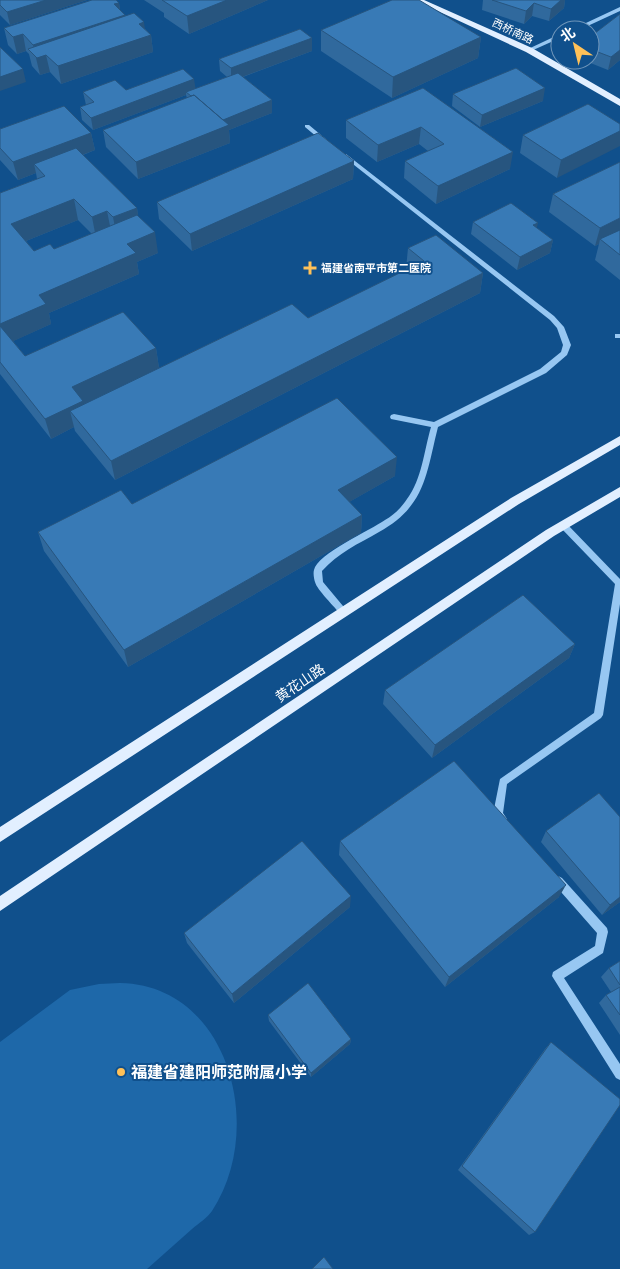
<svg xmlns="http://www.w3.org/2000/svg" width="620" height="1269" font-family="Rubik,'Noto Sans SC',sans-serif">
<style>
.green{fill:#1e68a9}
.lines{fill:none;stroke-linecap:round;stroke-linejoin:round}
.minor{fill:#97c7f2;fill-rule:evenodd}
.major{fill:#e2efff;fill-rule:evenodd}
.wall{fill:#30699d;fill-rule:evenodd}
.shaded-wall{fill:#27557f}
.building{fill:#387ab6;stroke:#27557f}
.poi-dot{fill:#ffc158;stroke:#10508c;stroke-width:2}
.labels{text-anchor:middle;stroke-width:4;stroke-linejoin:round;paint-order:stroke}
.far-street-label{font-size:11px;fill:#fff;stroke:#10508c}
.far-poi-label{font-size:11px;font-weight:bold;fill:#fff;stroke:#10508c;text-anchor:start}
.street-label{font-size:14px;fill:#fff;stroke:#10508c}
.near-poi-label{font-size:16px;font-weight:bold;fill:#fff;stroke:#10508c;text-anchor:start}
</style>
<rect width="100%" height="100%" fill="#10508c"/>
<path class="green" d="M120 983C230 985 266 1130 212 1211 207 1218 199 1223 192 1229 177 1242 162 1256 147 1269H0V1042L70 990 99 984Z"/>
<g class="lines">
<path class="minor" d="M620 7V11L579 30H571Z
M560 34V38L531 51 526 50Z
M305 125H309L327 140V142H323L305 127Z
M346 154 554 316 564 327 571 345 567 355 546 373 438 427C426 474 426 506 379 532 358 544 338 553 322 571L323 582 348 612 347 615H341C335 607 317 590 315 582 314 579 313 573 314 570 317 554 371 530 385 520 394 515 401 508 407 499 422 479 424 451 431 427L391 419 390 417 391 415 394 414 434 422 540 369 561 352 563 345 557 328 550 320 344 157 343 156Z
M615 334H620V338H615Z
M563 522 566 523 620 579V604L603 715 601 718 507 784 503 813 507 819 505 822 502 824 499 822 493 814 500 779 594 713 615 584 560 527 559 525Z
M558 876 562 878 607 928 608 932 603 953 564 978 620 1064V1080L616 1078 552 976 553 972 595 946 597 933 554 884 553 881 554 878Z"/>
<path class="major" d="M414 0H424L532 48 620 99V106L526 52Z
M620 436V445L519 504 0 842V827L511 498Z
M620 487V497L554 536 0 911V896L546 530Z"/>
</g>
<path class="wall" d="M0 0H87L10 25 0 15Z
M144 0H268L189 34 164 17V13Z
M483 0H565L564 8 549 21 532 16 524 24 482 10Z
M119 3 120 10 126 16 145 29 151 35 153 52 61 84 50 72 40 75 32 66 29 54 26 51 17 54 8 45 4 28Z
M620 14V60L608 70 583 60H590V37Z
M321 30 481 37 478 58 392 98 321 51Z
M312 38V51L243 77 272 100V113L229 130 230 143 138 179 106 147 103 130 187 98 186 95 93 130 82 120 80 107 86 105 83 92 126 90 195 89 227 77 220 71 219 59Z
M423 88 510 169 436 204 404 178 405 161 428 151 419 144 377 162 346 138V120Z
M453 94 543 101 480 127 452 106Z
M588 104 557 178 520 153 523 135Z
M0 129 91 133 95 150 83 155 137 208 138 216 158 253 137 262 139 274 49 313 51 324 13 341 25 356 156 348 159 368 84 404 308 318 407 270 406 269 408 248 483 273 480 293 115 480 75 431 74 427 51 439 0 374V193L37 179 36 173 18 180 0 160ZM78 220 92 234 54 249 34 251 26 241Z
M354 161 353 179 192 251 159 219 157 202Z
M620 162V280L595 260 599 244 595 246 549 212 553 194Z
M473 222 537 228 553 240 550 253 517 270 471 234Z
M395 476 349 502 362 515 361 533 128 667 44 551 38 532 132 504Z
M575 644 569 658 432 758 383 704 385 690Z
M546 831 620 902 602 915 541 842Z
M340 841 559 897 445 987 339 855Z
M350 907 234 1003 187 943 184 933Z
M620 961V1035L599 1003 606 995 611 992 601 977 609 968Z
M268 1015 351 1039 350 1044 311 1077 269 1021Z
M551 1042 535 1232 529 1235 458 1170 545 1049Z"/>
<path class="shaded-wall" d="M46 0H87L10 25 7 12Z
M227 0H268L189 34 187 16Z
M561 0H565L564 8 549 21 551 9Z
M119 3 121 16 125 15 128 32 46 55 50 72 40 75 33 45 114 4Z
M534 3 532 16 524 24 526 11Z
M144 22 146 37 151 35 153 52 61 84 58 66 139 24Z
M23 34 26 51 17 54 13 37Z
M481 37 478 58 392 98 393 77Z
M312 38V51L231 81V68Z
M620 50V60L608 70 611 57Z
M23 69 26 82 0 91V77Z
M194 79 196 91 186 92V95L93 130 91 118Z
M545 88 543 101 480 127 482 115Z
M272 100V113L229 130 230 143 138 179 136 162 219 121Z
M421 127 419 144 377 162 378 145Z
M620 131V146L557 178 561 160Z
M91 133 95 150 40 171 34 164 36 173 18 180 13 162Z
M513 152 510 169 436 204 438 186Z
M354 161 353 179 192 251 190 234Z
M74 199 78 220 16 245 11 224Z
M137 208 140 228 117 238 113 217Z
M107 211 111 231 96 238 92 217Z
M620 218V233L600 239 599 244 595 246 600 228Z
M538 223 535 236 533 225Z
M155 232 158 253 137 262 139 274 49 313 51 324 5 345 0 328V324L39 295 127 244Z
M553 240 550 253 517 270 520 257Z
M483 273 480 293 115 480 111 461Z
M156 348 159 368 84 404 88 420 70 411 74 427 51 439 45 419 72 387Z
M397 457 395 476 337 509 338 490Z
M362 515 361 533 128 667 124 650Z
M575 644 569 658 432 758 435 745Z
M566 885 559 897 445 987 449 977Z
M351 896 350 907 234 1003 232 994Z
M620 897V902L602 915 610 905Z
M351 1039 350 1044 311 1077V1073Z"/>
<path class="building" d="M0 0H46L7 12 0 5Z
M92 0H116L119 3 114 4 125 15 33 45 23 34 13 37 4 28Z
M162 0H227L187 16Z
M392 0H419L481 37 393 77 321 30Z
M492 0H561L551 9 534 3 526 11Z
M134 13 144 22 139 24 151 35 58 66 46 55 37 58 28 49Z
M620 14V50L611 57 590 49V37Z
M300 29 312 38 231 68 219 59Z
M0 47 23 69 0 77Z
M516 68 545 88 482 115 453 94Z
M183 69 194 79 91 118 80 107 94 102 83 92 115 80 126 90Z
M238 73 272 100 223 120 194 95 191 96 186 92Z
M423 88 513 152 438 186 405 161 444 144 421 127 378 145 346 120Z
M194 95 229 125 136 162 103 130Z
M588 104 620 124V131L561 160 523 135Z
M64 106 91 133 13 162 0 148V129Z
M318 133 354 161 190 234 157 202Z
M76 148 137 208 113 217 107 211 92 217 74 199 11 224 34 251 50 244 54 249 137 215 155 232 127 244 136 253 39 295 46 304 0 324V193L45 176 34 164Z
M620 162V218L600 228 553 194Z
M511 203 538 223 533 225 553 240 520 257 473 222Z
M620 230V255L600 239Z
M436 235 483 273 111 461 70 411 292 304 308 318 424 261 408 248Z
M123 312 156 348 72 387 83 401 45 419 0 362V326L25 356Z
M337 398 397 457 338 490 362 515 124 650 38 532 121 490 132 504Z
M523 595 575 644 435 745 385 690Z
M454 761 566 885 449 977 340 841Z
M599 793 620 817V897L610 905 546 831Z
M302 841 351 896 232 994 184 933Z
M620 961V985L609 968Z
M308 983 351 1039 311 1073 268 1015Z
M620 987V1015L606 995Z
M551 1042 620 1099V1105L535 1232 462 1166Z
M324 1257 333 1269H312Z"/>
<g class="poi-dot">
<path d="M307.5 260.5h5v5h5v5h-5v5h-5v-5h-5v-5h5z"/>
<circle cx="121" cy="1072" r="5"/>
</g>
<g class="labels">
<g class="far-street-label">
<text transform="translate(513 31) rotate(25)" y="4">西桥南路</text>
</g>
<g class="far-poi-label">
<text x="321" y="272">福建省南平市第二医院</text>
</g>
<g class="street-label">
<text transform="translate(300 683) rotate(-34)" y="5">黄花山路</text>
</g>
<g class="near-poi-label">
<text x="131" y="1078">福建省建阳师范附属小学</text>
</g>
</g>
<g transform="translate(575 45) rotate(325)"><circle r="24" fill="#10508c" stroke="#7096ba"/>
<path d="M0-4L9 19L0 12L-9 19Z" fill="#ffc158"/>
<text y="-8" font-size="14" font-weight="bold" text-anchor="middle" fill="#ffffff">北</text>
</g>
</svg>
